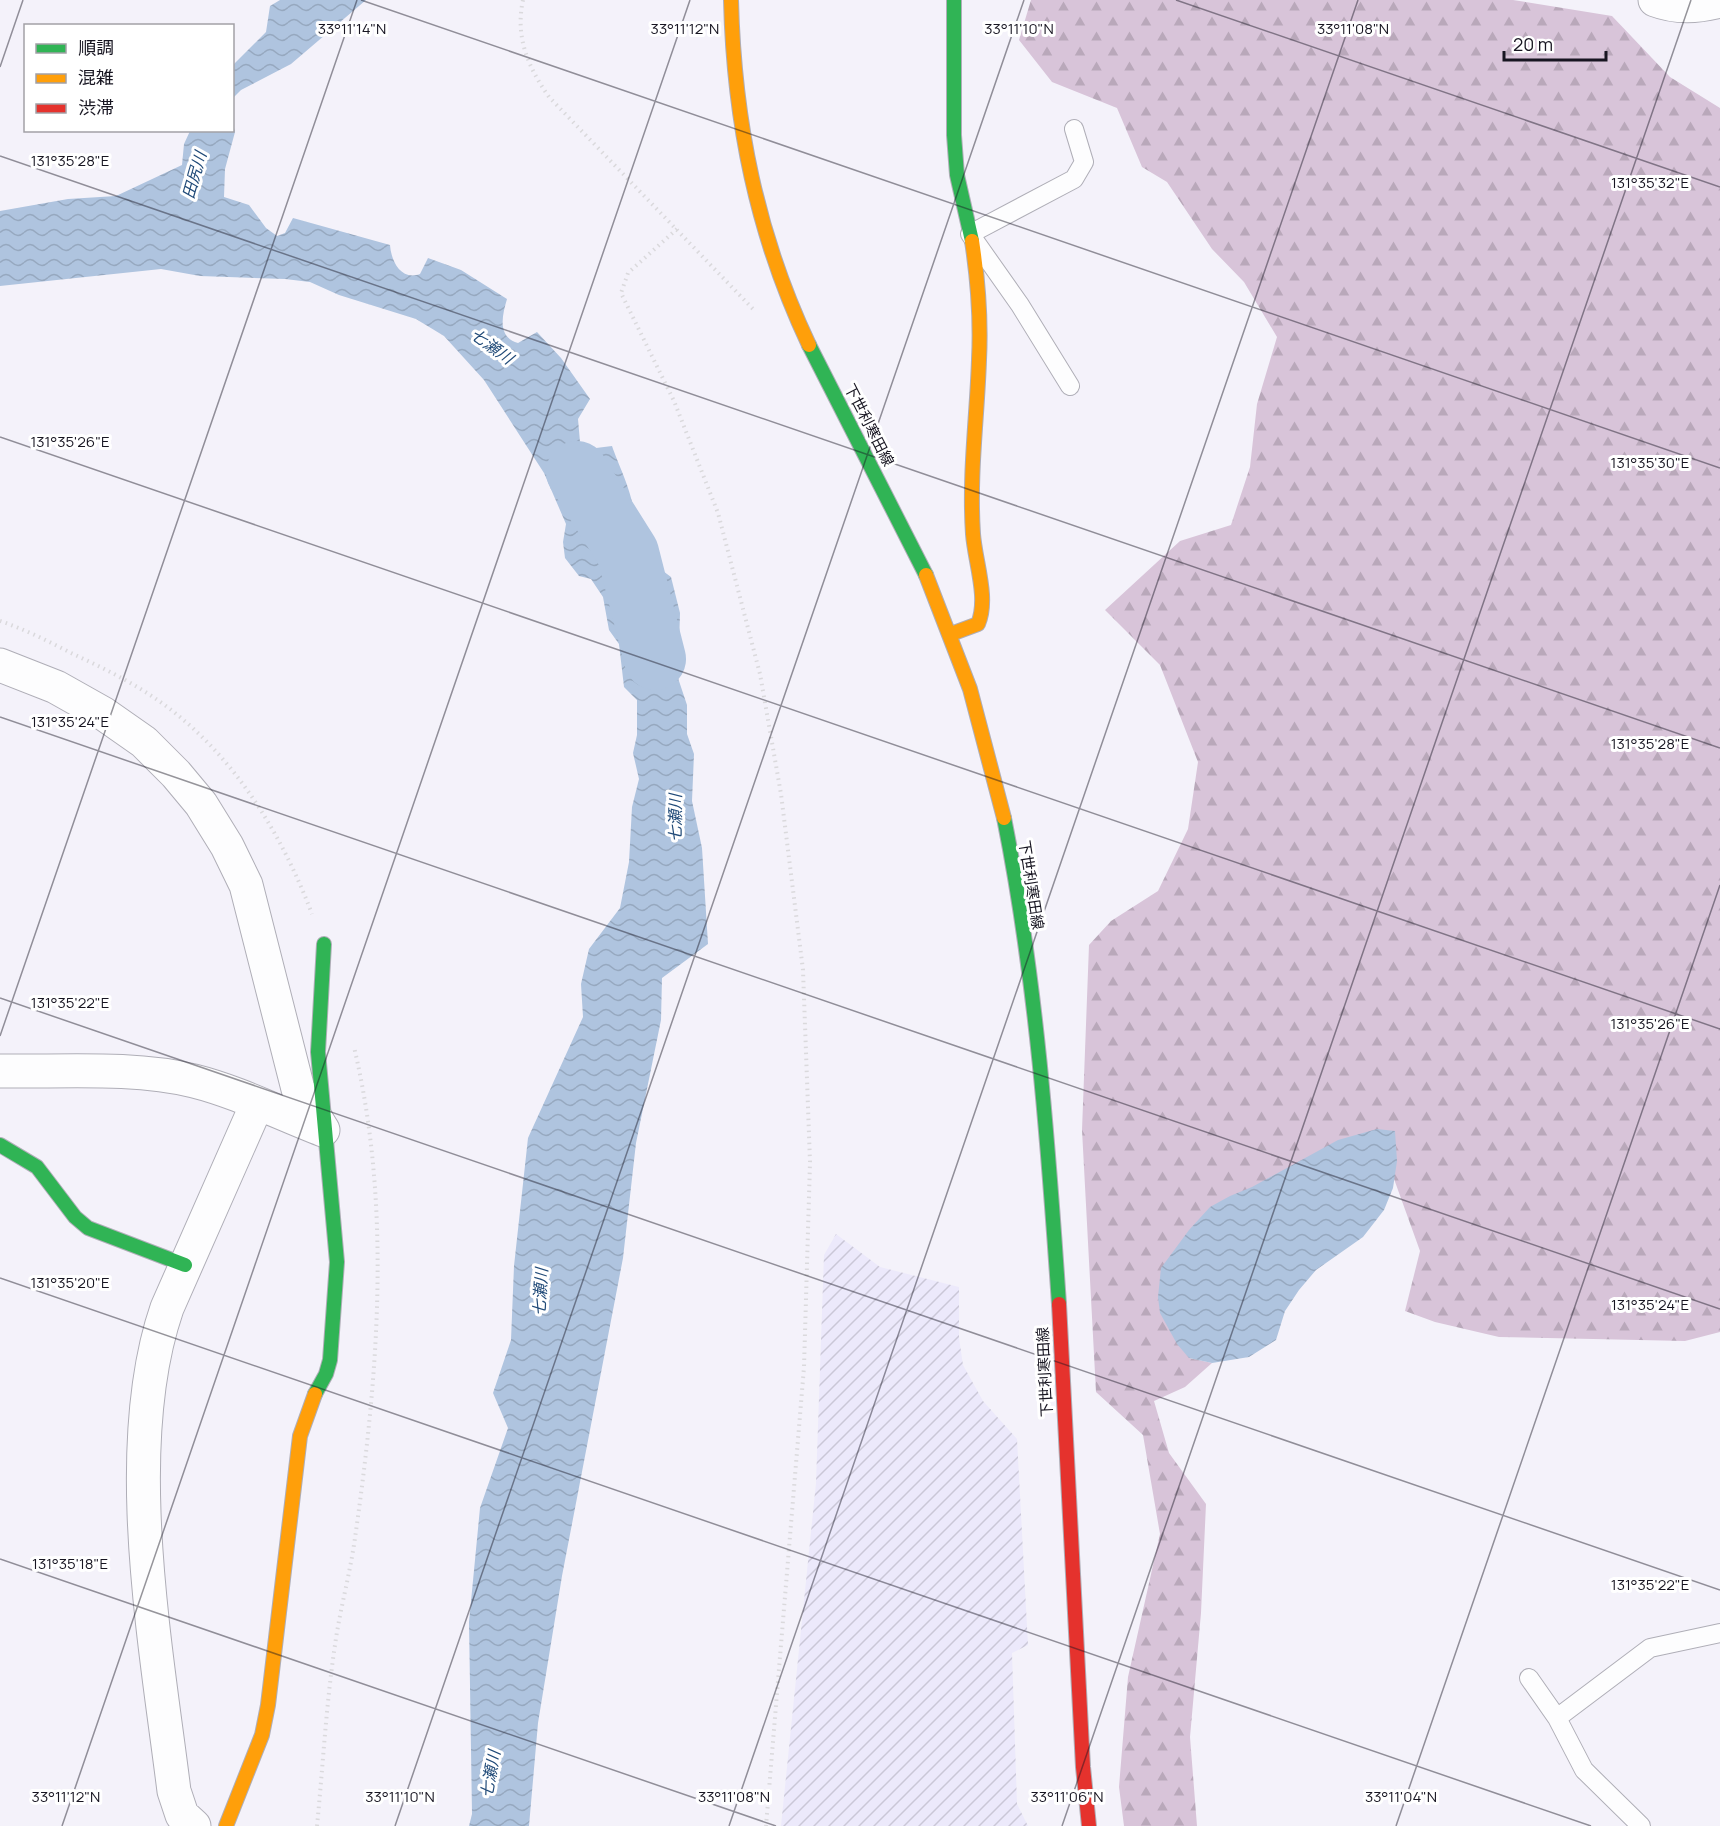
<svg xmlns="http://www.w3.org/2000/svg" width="1720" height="1826" font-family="Manrope,'Noto Sans JP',sans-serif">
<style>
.industrial{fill:url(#industrial-furrows)}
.forest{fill:url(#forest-firs)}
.water{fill:url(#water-waves)}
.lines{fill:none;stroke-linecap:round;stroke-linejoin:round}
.river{stroke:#afc4df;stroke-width:62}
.lane-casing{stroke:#afaeb7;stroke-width:20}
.street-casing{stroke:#afaeb7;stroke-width:35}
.fast-casing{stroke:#afaeb7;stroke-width:16}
.slow-casing{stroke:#afaeb7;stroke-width:16}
.jam-casing{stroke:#afaeb7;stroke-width:16}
.path{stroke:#dad9dc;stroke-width:4;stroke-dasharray:1.5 4.5;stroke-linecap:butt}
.lane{stroke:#fdfdfe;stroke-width:18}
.street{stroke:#fdfdfe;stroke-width:33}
.fast{stroke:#30b455;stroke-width:14}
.slow{stroke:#ff9f0a;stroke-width:14}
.jam{stroke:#e5322d;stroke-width:14}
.ticks{fill:none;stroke:#171521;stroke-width:1.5;stroke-opacity:0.45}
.labels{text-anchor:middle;stroke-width:6;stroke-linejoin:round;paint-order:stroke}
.street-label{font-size:15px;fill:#171521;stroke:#fff}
.water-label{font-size:16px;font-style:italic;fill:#204a78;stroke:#fff}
.ticks-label{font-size:15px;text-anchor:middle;fill:#171521;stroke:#fff;stroke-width:6;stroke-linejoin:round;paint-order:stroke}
</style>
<defs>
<pattern id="industrial-furrows" width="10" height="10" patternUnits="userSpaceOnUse" patternTransform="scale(1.5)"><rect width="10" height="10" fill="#ece9fb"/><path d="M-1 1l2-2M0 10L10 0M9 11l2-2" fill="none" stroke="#cac7d7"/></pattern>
<pattern id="forest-firs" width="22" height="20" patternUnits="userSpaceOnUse" patternTransform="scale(1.5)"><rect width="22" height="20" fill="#d8c4d9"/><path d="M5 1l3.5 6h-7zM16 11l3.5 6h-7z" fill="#b9a8ba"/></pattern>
<pattern id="water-waves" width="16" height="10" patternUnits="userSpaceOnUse" patternTransform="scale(1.5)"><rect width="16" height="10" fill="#afc4df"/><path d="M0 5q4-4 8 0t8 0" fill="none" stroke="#96a8bf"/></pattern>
</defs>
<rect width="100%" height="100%" fill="#f4f2fa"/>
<path class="industrial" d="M836 1234 880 1267 959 1287V1338L963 1365 983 1401 1017 1439 1028 1645 1012 1653 1017 1804 1028 1826H781L816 1483 824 1255Z"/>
<path class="forest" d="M1031 0H1513L1612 16 1670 77 1720 108V1332L1685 1341 1499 1337 1435 1322 1405 1311 1420 1251 1385 1154 1189 1358 1212 1363 1185 1387 1154 1401 1169 1453 1206 1504 1201 1613 1190 1737 1197 1826H1124L1119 1787 1128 1677 1160 1534 1143 1435 1096 1392 1082 1130 1089 945 1111 921 1158 891 1188 829 1198 762 1160 665 1105 610 1180 541 1231 525 1250 467 1257 404 1277 337 1244 282 1212 249 1167 182 1142 167 1117 108 1052 82 1019 40Z"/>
<path class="water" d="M280 0H366L291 64 241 90 233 98V65L266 32 270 6Z
M233 124 235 132 225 169 224 197 249 205 266 228 277 236 285 233 293 218 390 245C391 261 401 281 420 274L428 258 461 270 507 299C502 316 497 337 518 343L537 332 561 358 590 399 578 419 580 442 588 449 612 446C619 467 639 505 633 526 628 543 620 544 619 565L634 579 659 568 671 577 680 613 678 678 687 705V734L694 754 692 801 702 848 708 944 662 978 661 1020 636 1143 623 1258 562 1576 538 1723 529 1826H469L472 1814 469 1622 480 1508 508 1428 493 1393 511 1340 514 1266 528 1138 583 1017 581 984 589 949 620 908 629 862 632 807 639 779 633 753 637 735V700L624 687 619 644 609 630 603 597 591 579 579 576 565 558 563 542 566 524 544 473 484 380 444 336 416 319 339 295 310 282 285 279 200 276 161 269 0 286V211L68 199 116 196 182 165 184 144 190 131 232 130Z
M1377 1129 1395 1131 1397 1161 1393 1188 1384 1210 1363 1237 1316 1270 1299 1290 1285 1311 1276 1340 1249 1357 1212 1363 1189 1358 1177 1344 1160 1313 1158 1297 1161 1268 1189 1230 1210 1207 1230 1196 1252 1187 1338 1140Z"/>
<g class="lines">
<path class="river" d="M577 472 628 553 655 659"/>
<defs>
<path id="lane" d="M1070 386 1020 305 970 234 1074 179 1084 162 1074 129
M1529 1678 1557 1718 1584 1770 1641 1826
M1557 1718 1650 1648 1720 1633"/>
<path id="street" d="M1655 0C1676 8 1698 7 1720 1
M0 665 56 687 104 714 144 742 176 774 201 804 227 846 246 885 298 1089 323 1130
M0 1071C61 1072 134 1066 194 1081 238 1092 281 1114 323 1130
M194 1826 182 1815 174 1791C156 1646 119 1447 167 1308L257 1104"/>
<path id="fast" d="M954 0V135L957 175 972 241
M809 345 926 575
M1004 818C1036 978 1048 1142 1059 1304
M0 1145 37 1167 75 1217 88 1228 185 1265
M315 1394 326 1374 330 1360 337 1262 318 1052 324 944"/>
<path id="slow" d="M731 0C734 122 757 235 809 345
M926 575 970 689 1004 818
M951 634 978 624C989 598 975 562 973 534 969 474 977 419 979 360 981 320 978 280 972 241
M226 1826 262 1735 268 1705 300 1436 315 1394"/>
<path id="jam" d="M1059 1304 1083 1767 1089 1826"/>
</defs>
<use href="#lane" class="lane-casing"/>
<use href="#street" class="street-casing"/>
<use href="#fast" class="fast-casing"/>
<use href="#slow" class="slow-casing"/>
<use href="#jam" class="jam-casing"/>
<path class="path" d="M523 0C515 37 528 67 549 97L753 309
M677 229 628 273 621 293 674 401 718 513 760 674 781 794 803 970 810 1162 804 1367 766 1826
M0 621C24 629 48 641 71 653 101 667 132 682 159 701 232 752 281 832 312 914
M317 1826C323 1766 326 1705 335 1645 340 1609 350 1574 355 1538 378 1376 392 1207 354 1047"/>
<use href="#lane" class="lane"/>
<use href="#street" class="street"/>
<use href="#fast" class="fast"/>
<use href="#slow" class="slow"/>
<use href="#jam" class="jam"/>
</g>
<path class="ticks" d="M361 0 1720 468M1176 0 1720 187M0 67 23 0M0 156 1720 748M0 437 1720 1029M0 717 1720 1309M0 998 1720 1590M0 1036 357 0M0 1278 1591 1826M0 1559 776 1826M62 1826 690 0M395 1826 1024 0M729 1826 1358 0M1062 1826 1691 0M1396 1826 1720 885"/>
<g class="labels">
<g class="street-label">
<text transform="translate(869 425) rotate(63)" y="5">下世利寒田線</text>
<text transform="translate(1031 885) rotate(81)" y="5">下世利寒田線</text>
<text transform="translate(1045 1372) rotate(-93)" y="5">下世利寒田線</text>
</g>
<g class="water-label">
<text transform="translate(194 175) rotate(-74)" y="6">田尻川</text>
<text transform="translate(492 346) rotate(36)" y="6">七瀬川</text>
<text transform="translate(675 818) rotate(-90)" y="6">七瀬川</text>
<text transform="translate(540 1292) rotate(-87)" y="6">七瀬川</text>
<text transform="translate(490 1774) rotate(-80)" y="6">七瀬川</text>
</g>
</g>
<g class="ticks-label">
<text x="352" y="34">33°11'14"N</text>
<text x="685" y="34">33°11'12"N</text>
<text x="1019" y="34">33°11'10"N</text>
<text x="1353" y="34">33°11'08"N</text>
<text x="70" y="166">131°35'28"E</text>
<text x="1650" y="188">131°35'32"E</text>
<text x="70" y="447">131°35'26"E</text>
<text x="1650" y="468">131°35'30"E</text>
<text x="70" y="727">131°35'24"E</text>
<text x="1650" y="749">131°35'28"E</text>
<text x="70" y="1008">131°35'22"E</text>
<text x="1650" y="1029">131°35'26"E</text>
<text x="70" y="1288">131°35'20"E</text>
<text x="1650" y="1310">131°35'24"E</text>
<text x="70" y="1569">131°35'18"E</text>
<text x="1650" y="1590">131°35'22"E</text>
<text x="66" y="1802">33°11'12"N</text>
<text x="400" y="1802">33°11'10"N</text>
<text x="734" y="1802">33°11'08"N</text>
<text x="1067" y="1802">33°11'06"N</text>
<text x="1401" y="1802">33°11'04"N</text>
</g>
<rect x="24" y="24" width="210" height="108" fill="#ffffff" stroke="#a2a1a6" stroke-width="1.5"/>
<rect x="36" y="44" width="30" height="9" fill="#30b455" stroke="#a2a1a6" stroke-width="1.5"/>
<text x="78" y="54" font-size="18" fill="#171521">順調</text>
<rect x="36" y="74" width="30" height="9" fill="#ff9f0a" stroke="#a2a1a6" stroke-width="1.5"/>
<text x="78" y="84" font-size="18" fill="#171521">混雑</text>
<rect x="36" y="104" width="30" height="9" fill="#e5322d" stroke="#a2a1a6" stroke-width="1.5"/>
<text x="78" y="114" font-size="18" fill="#171521">渋滞</text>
<path d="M1504 51v9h102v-9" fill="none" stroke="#171521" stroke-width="3"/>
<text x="1513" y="51" font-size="18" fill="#171521" stroke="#ffffff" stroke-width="4.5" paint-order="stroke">20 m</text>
</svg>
